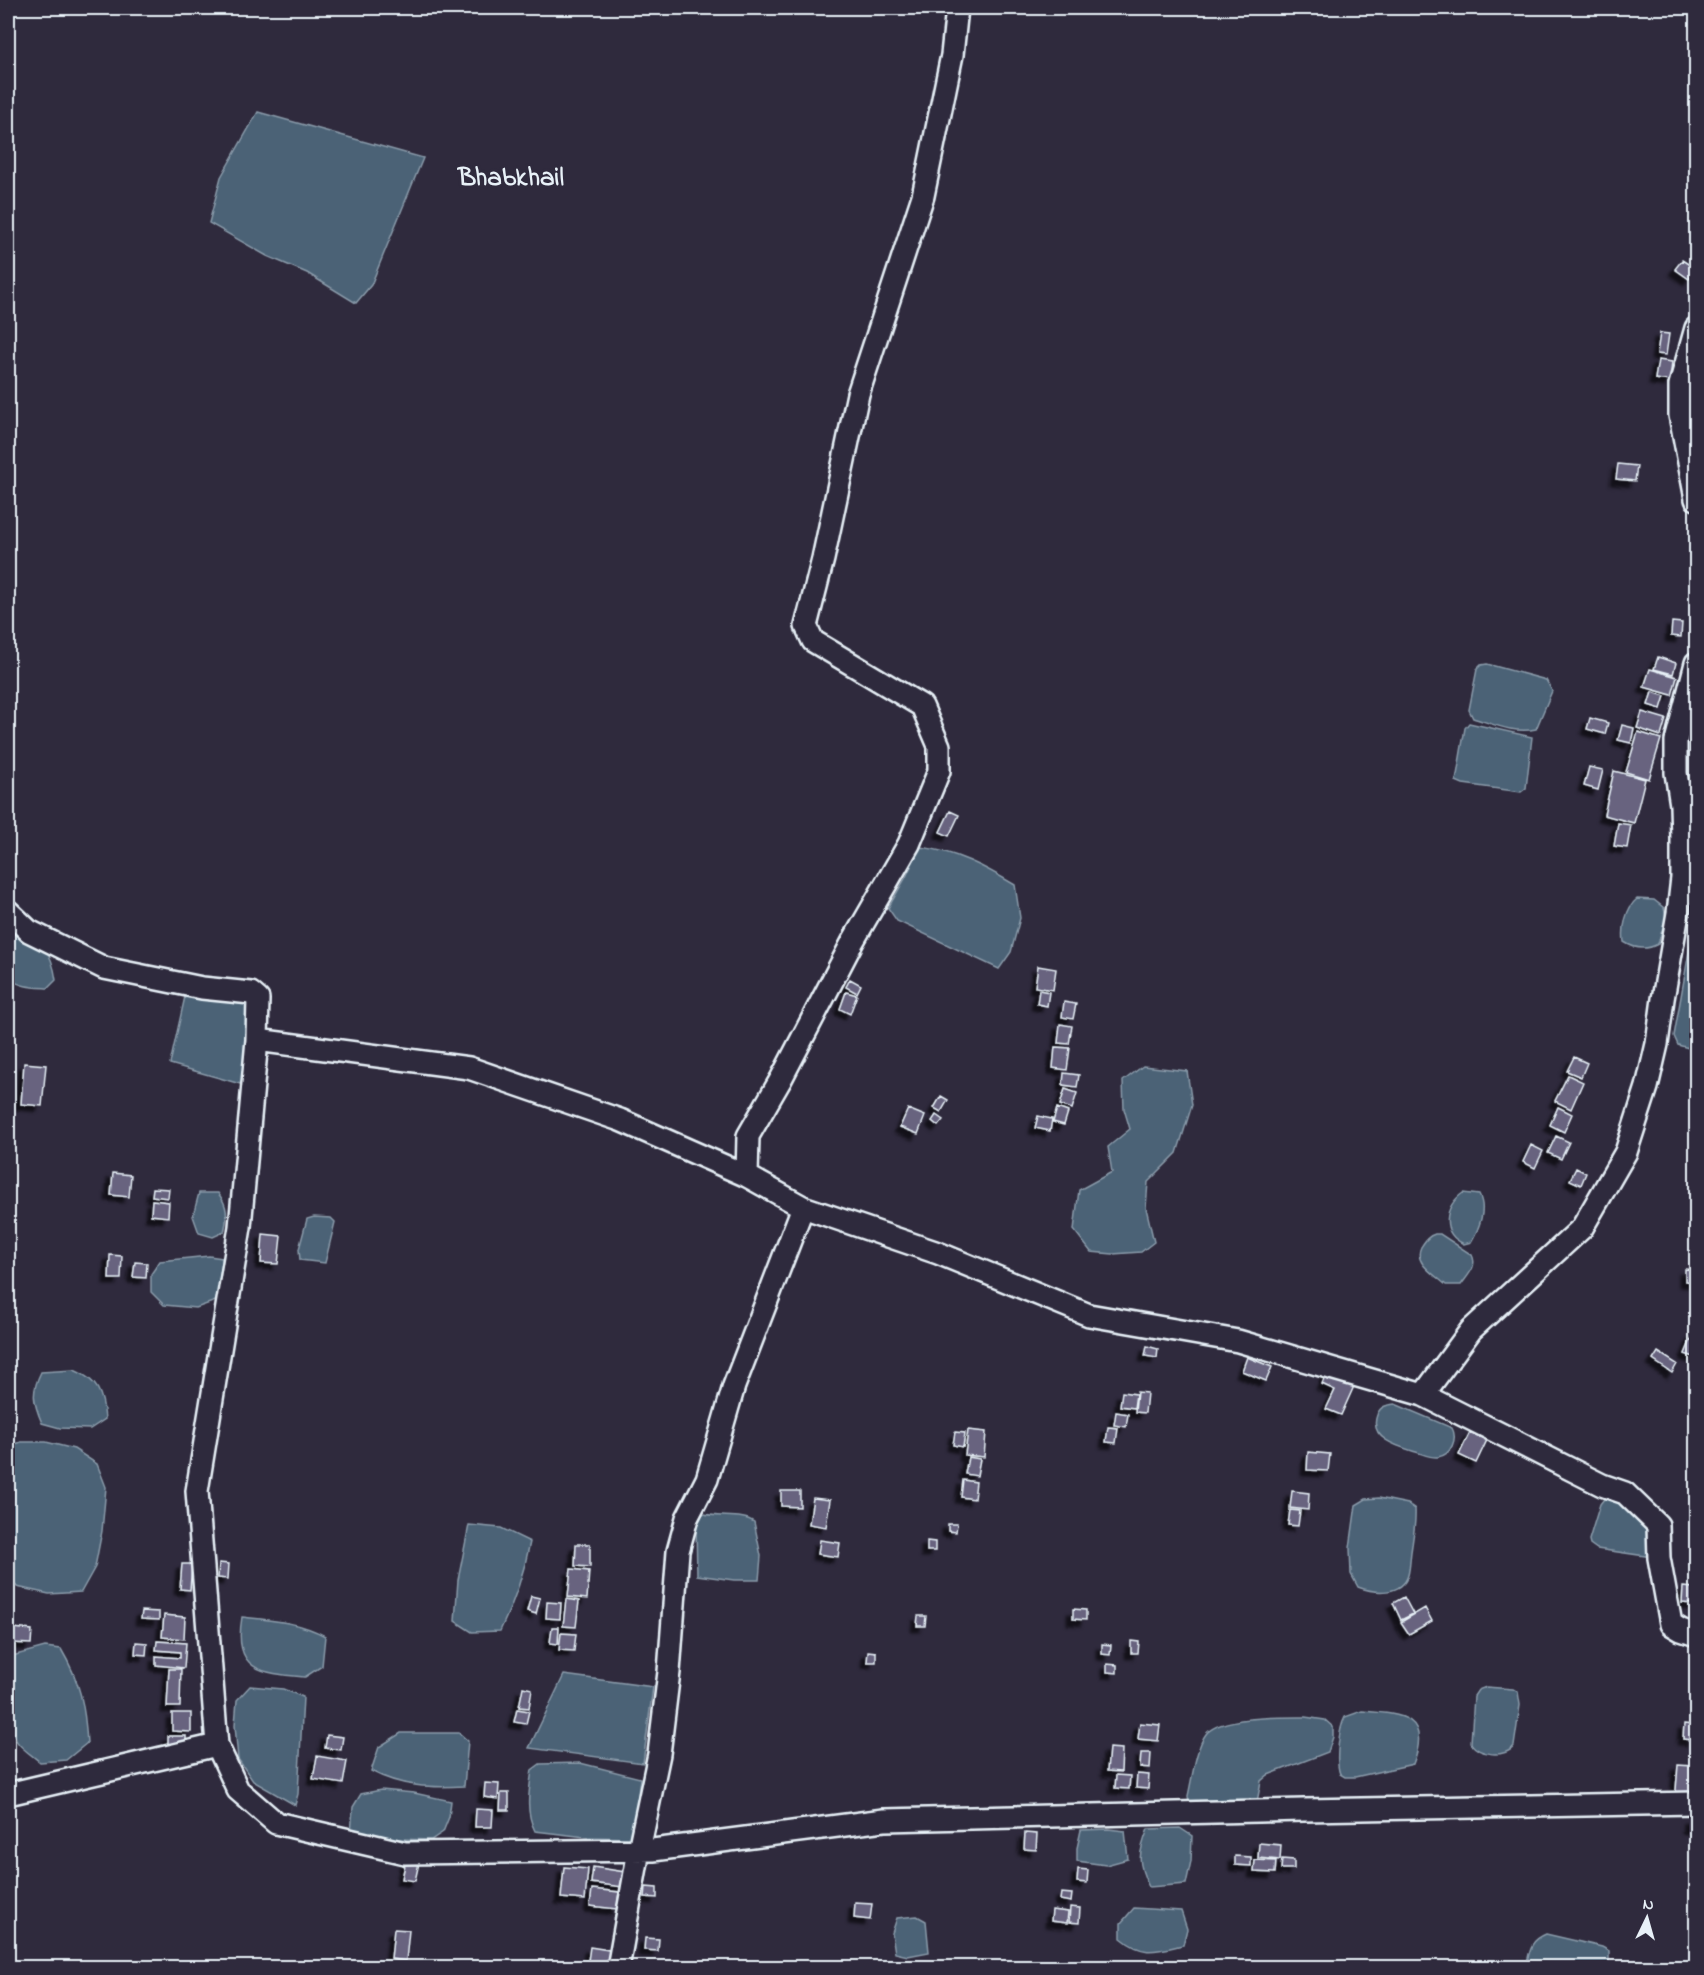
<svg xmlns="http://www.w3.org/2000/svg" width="1704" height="1975" font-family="'Indie Flower',sans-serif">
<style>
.water{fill:#4b6276;stroke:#8a9baa;stroke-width:1.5}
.building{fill:#67647f;stroke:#e8f1f8;stroke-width:1.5;filter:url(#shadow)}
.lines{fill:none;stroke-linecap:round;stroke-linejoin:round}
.street-casing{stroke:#e8f1f8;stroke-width:26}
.street{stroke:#2f2a3d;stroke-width:21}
.labels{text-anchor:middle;stroke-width:6;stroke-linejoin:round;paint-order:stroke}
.quarter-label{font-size:27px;font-weight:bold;fill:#e8f1f8;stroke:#2f2a3d}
</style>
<defs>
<filter id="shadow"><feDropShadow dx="-5.5" dy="5.5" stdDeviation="1.5" flood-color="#0009"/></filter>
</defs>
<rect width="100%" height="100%" fill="#2f2a3d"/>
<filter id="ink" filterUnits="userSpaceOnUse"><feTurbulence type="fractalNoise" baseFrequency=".0167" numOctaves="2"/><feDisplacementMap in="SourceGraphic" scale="12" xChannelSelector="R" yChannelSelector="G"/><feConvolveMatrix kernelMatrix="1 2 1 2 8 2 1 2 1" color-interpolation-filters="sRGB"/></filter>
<g filter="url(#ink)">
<path class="water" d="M258 112 423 158 371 285 356 303 307 273 267 256 209 223 221 177Z
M1487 664 1546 680 1552 691 1536 729C1515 734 1493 724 1473 718L1469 710 1477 669 1481 665Z
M1469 723 1532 737 1526 788 1521 792 1463 784 1456 781 1465 728Z
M920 847C955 851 985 867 1015 885L1020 918 1011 952 999 969 897 921 888 908 906 877Z
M1637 899 1654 900 1664 908 1666 917 1658 944C1647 950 1635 949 1624 942 1622 928 1626 908 1637 899Z
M1696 923V1050L1678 1045 1674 1036 1692 935Z
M15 926C42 943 51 947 56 980L48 988C33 987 20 987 8 978V928Z
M186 992 254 999 244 1085 170 1064Z
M1143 1066 1187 1071 1192 1105 1177 1153 1148 1182 1146 1208 1154 1242 1141 1252 1113 1254 1091 1252 1074 1230 1079 1190 1112 1172 1108 1147 1130 1129 1124 1109 1123 1081Z
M199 1193H218C228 1206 228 1216 224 1232L213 1237 199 1233 193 1216Z
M1463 1193 1479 1195C1487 1209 1479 1229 1471 1242L1464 1244C1440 1233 1444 1206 1463 1193Z
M314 1217 331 1218 335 1222 325 1263 300 1260 299 1249 307 1219Z
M1435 1234H1440L1472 1255C1478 1266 1468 1275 1461 1285H1446C1434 1274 1413 1263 1421 1247 1425 1241 1428 1236 1435 1234Z
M209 1256 222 1258 224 1298 196 1308 164 1305 151 1292V1274L160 1261Z
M74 1370C98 1380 103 1394 105 1419L90 1429 60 1428 42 1423C33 1402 31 1392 41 1372Z
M1395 1404 1452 1428C1458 1439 1451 1455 1438 1457 1431 1458 1423 1454 1416 1452 1399 1447 1368 1439 1377 1415 1380 1406 1387 1405 1395 1404Z
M21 1442H46L74 1449 97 1464 106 1487 102 1531 95 1567 81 1592 49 1594 17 1587 8 1577V1447Z
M1379 1498 1408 1504 1415 1509C1416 1523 1413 1537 1411 1552 1410 1559 1410 1568 1408 1575 1402 1596 1374 1593 1358 1587L1351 1574 1350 1548 1356 1505 1366 1499Z
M1611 1498 1648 1518 1653 1557 1597 1549 1590 1544 1589 1540 1600 1504 1604 1499Z
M701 1513C717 1519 742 1513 754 1522L761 1556 759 1580H734L697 1575 696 1525Z
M469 1525 501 1528 530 1542C524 1574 514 1602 500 1631L472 1632 455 1621 458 1580Z
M242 1617C271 1620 300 1622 325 1636L322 1666 305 1677C260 1673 233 1671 242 1617Z
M45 1647 61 1649C80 1681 85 1706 87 1743L66 1760 40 1762C33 1756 20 1748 16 1740 5 1715 6 1682 12 1656Z
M564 1675 653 1687 643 1763 529 1748Z
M250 1686 283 1689 303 1697 298 1794 295 1805 253 1781 238 1759 235 1725 237 1700Z
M1486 1687 1513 1689 1518 1692 1520 1705 1514 1746C1506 1758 1478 1756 1471 1743L1474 1696 1478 1690Z
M1362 1711C1401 1714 1432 1715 1413 1764L1355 1777H1345L1340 1774C1335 1761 1339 1728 1345 1717Z
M1305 1717 1325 1720 1333 1727V1737L1328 1752 1268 1775 1261 1781 1257 1802 1189 1804 1188 1796C1192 1779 1196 1747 1206 1734 1220 1716 1283 1717 1305 1717Z
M401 1733H459L468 1741 464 1786C431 1788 401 1787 371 1771L379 1747Z
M580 1763 640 1778 635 1820 630 1838 586 1837 535 1831C525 1812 529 1791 532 1770L540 1764Z
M381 1790 414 1793 451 1801 449 1817 443 1832 431 1840 367 1838 351 1835 353 1807 361 1794Z
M1180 1828 1192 1836 1191 1861 1186 1884 1149 1887C1137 1862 1138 1855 1148 1829Z
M1108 1829 1125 1831 1128 1859 1106 1865 1077 1861V1848L1081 1830Z
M1134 1908 1181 1911 1187 1929 1183 1945C1156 1951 1144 1957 1121 1938V1923Z
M917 1916 926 1921 929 1952 908 1956 895 1953 892 1933 897 1918Z
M1546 1934 1602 1947 1609 1951V1967H1526C1530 1951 1529 1941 1546 1934Z"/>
<path class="building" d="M1682 260 1696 269 1689 279 1675 269Z
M1660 333 1669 334 1666 355 1657 354Z
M1658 360 1672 362 1670 381 1655 379Z
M1618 464 1637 466 1635 481 1616 479Z
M1672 622 1682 623 1681 637 1671 636Z
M1658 657 1676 663 1673 674 1654 669Z
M1650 669 1677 677 1672 695 1644 687Z
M1652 692 1665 696 1661 709 1648 705Z
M1642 712 1666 719 1661 736 1637 728Z
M1590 718 1608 723 1605 734 1587 729Z
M1622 725 1634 728 1631 743 1618 740Z
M1638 732 1661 739 1649 779 1626 772Z
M1589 767 1603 770 1598 790 1584 786Z
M1614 771 1645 779 1634 823 1604 815Z
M950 811 959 815 949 836 940 832Z
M1618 823 1631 825 1627 848 1614 846Z
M1038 966 1056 969 1053 990 1035 987Z
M850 979 861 985 857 993 846 987Z
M1039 990 1049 992 1047 1006 1037 1004Z
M846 992 857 995 850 1014 840 1009Z
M1064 1002 1076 1004 1073 1019 1062 1017Z
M1060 1024 1072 1026 1069 1044 1058 1043Z
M1055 1047 1070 1048 1067 1070 1053 1068Z
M1574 1057 1587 1063 1581 1077 1567 1071Z
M24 1063 46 1065 42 1106 21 1104Z
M1064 1073 1079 1075 1077 1087 1063 1085Z
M1568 1075 1583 1082 1571 1109 1555 1101Z
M1065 1089 1077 1093 1072 1109 1060 1105Z
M941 1096 948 1100 941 1112 934 1108Z
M1558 1107 1572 1114 1564 1132 1550 1125Z
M1057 1108 1068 1112 1064 1125 1053 1122Z
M908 1109 925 1116 918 1134 900 1127Z
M936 1115 943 1120 938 1126 932 1121Z
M1038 1116 1052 1119 1050 1131 1035 1128Z
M1556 1136 1569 1142 1561 1159 1548 1153Z
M1531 1145 1543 1151 1535 1168 1523 1162Z
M1576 1168 1586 1173 1581 1185 1570 1180Z
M113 1173 131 1175 129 1197 111 1195Z
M153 1188 169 1189 168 1198 152 1196Z
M152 1200 169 1202 168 1217 151 1215Z
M263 1234 281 1236 278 1264 261 1263Z
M110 1255 122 1256 121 1279H109Z
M135 1262 147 1263 146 1278 133 1277Z
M1685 1269 1696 1270V1282L1685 1281Z
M1693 1335 1696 1336V1352L1694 1357 1685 1354Z
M1147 1346 1158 1349 1157 1358 1145 1356Z
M1658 1352 1677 1364 1672 1373 1653 1360Z
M1247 1357 1272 1367 1266 1381 1242 1371Z
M1327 1372 1355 1384 1341 1415 1326 1409 1335 1390 1322 1384Z
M1122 1392 1136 1394 1134 1408 1120 1406Z
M1137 1392 1147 1393 1145 1413 1135 1412Z
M1116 1412 1128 1414 1126 1427 1114 1425Z
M1108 1427 1118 1428 1116 1443 1106 1442Z
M968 1430 986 1432 984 1457 965 1455Z
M955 1432 965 1433 963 1447 953 1445Z
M1470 1432 1487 1440 1476 1463 1459 1455Z
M1308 1452 1330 1454 1328 1471 1307 1470Z
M968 1457 980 1459 977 1476 965 1474Z
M963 1480 976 1482 974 1499 961 1497Z
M781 1491H800V1507L781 1506Z
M1292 1491 1309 1493 1308 1510 1290 1508Z
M813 1498 830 1500 826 1527 809 1524Z
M1290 1510 1300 1511 1298 1526 1288 1525Z
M948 1524H957L956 1532 948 1531Z
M820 1540 840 1543 838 1557 818 1554Z
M927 1541 935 1542V1551H927Z
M576 1544H590V1567L575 1566Z
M219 1563 229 1564 228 1579 218 1578Z
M182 1564H192L190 1590 180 1589Z
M571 1569 589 1571 587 1599 568 1597Z
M1683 1587 1695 1588 1694 1604 1682 1603Z
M531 1596 540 1598 536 1614 527 1611Z
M1404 1597 1413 1614 1401 1620 1393 1603Z
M566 1599 579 1601 576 1627 563 1626Z
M547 1602 561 1603 560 1619 546 1618Z
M1425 1608 1432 1621 1409 1634 1401 1622Z
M1073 1609 1086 1610V1620L1073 1619Z
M142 1611 159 1612V1620L141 1619Z
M164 1615 185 1617 184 1639 162 1637Z
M918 1616H926L925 1626H917Z
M552 1627H559L558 1644 550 1643Z
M13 1628 32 1630 31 1644 12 1643Z
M561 1633 576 1634 574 1651 559 1650Z
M157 1641 186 1643 184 1668 156 1665V1656L180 1658V1652L156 1650Z
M1131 1641 1139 1642 1138 1653H1131Z
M136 1642 147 1643 146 1655 135 1654Z
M1102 1644 1111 1645 1110 1655 1102 1654Z
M868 1651 876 1652V1662H867Z
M1107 1664 1117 1665V1673L1107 1672Z
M169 1669H181L180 1707H167Z
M523 1687 532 1689 529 1708 519 1707Z
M517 1709 529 1711 526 1724 514 1722Z
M172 1713H191V1732L172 1731Z
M1140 1723 1160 1725 1158 1741 1138 1739Z
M1684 1724 1693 1725 1692 1740 1683 1739Z
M327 1735 343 1737 341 1750 325 1748Z
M168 1736H186V1749L168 1748Z
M1109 1748 1122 1749 1121 1772 1107 1771Z
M1141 1753H1151L1150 1768 1140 1767Z
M317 1756 347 1761 343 1784 313 1779Z
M1678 1765 1693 1766 1690 1803 1675 1802Z
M1137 1774 1149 1775 1148 1789 1136 1788Z
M1116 1775 1130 1776 1129 1789 1115 1788Z
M485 1783 499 1784 498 1799 484 1797Z
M501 1793H509V1810H500Z
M476 1809 493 1810 492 1827H475Z
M1689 1817 1696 1818V1828H1688Z
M1025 1833 1037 1834 1036 1850 1024 1849Z
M1259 1843 1281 1845 1280 1860 1258 1858Z
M1235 1856 1251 1857V1866L1235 1865Z
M1282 1859 1294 1860V1869H1281Z
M406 1860 419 1863 415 1881 402 1879Z
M1255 1860 1276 1861 1275 1873 1254 1872Z
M564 1867 588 1869 585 1900 561 1898Z
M593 1867 625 1872 623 1887 591 1883Z
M1078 1869 1088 1870 1087 1883 1077 1882Z
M646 1887 657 1888V1898L645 1897Z
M592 1889 619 1892 617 1909 590 1906Z
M1061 1893 1072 1894 1071 1902 1060 1900Z
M855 1903 872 1904 870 1920 854 1918Z
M1070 1907 1080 1908 1079 1923 1069 1922Z
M1052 1910 1068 1912 1067 1923 1051 1921Z
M394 1929 409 1930 406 1961 391 1959Z
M645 1938 659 1939 658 1951 644 1950Z
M590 1947 615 1951 613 1968H587Z"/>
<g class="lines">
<defs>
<path id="street" d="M1696 328 1680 385V415L1696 499
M8 911 29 931 104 968 202 988 251 993 258 999 257 1040
M803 1207 938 1253 1089 1315 1238 1341 1423 1395 1602 1485 1625 1493 1658 1525 1659 1558 1671 1624 1681 1630 1696 1635
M1423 1395 1471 1330 1582 1228 1626 1152 1647 1087 1657 1044 1663 999 1678 913 1682 878V839L1681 805 1676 773V741L1696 663
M217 1745 197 1491 240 1227 257 1040 469 1068 620 1120 747 1176
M8 1794 217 1745 238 1790 276 1823 405 1853 653 1850 884 1820 1304 1810 1696 1803
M618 1968 639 1850 659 1754 669 1672 678 1551 687 1518 707 1479 734 1386 803 1207 747 1176 748 1136 781 1079 853 941 909 844 939 771V746L922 706 813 641 806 626 823 559 858 394 923 196 952 55 957 8"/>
</defs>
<use href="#street" class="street-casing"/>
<use href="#street" class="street"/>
</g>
</g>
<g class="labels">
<g class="quarter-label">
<text x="511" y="185">Bhabkhail</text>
</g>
</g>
<rect width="1704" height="1975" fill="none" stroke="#2f2a3d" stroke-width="30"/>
<rect x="15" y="15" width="1674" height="1945" fill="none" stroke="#e8f1f8" stroke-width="2" filter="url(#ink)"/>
<g transform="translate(1647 1918) rotate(5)" stroke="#2f2a3d" stroke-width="4.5" paint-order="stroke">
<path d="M0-4.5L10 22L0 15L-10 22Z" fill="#e8f1f8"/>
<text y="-9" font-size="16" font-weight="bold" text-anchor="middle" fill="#e8f1f8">N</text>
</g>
</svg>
